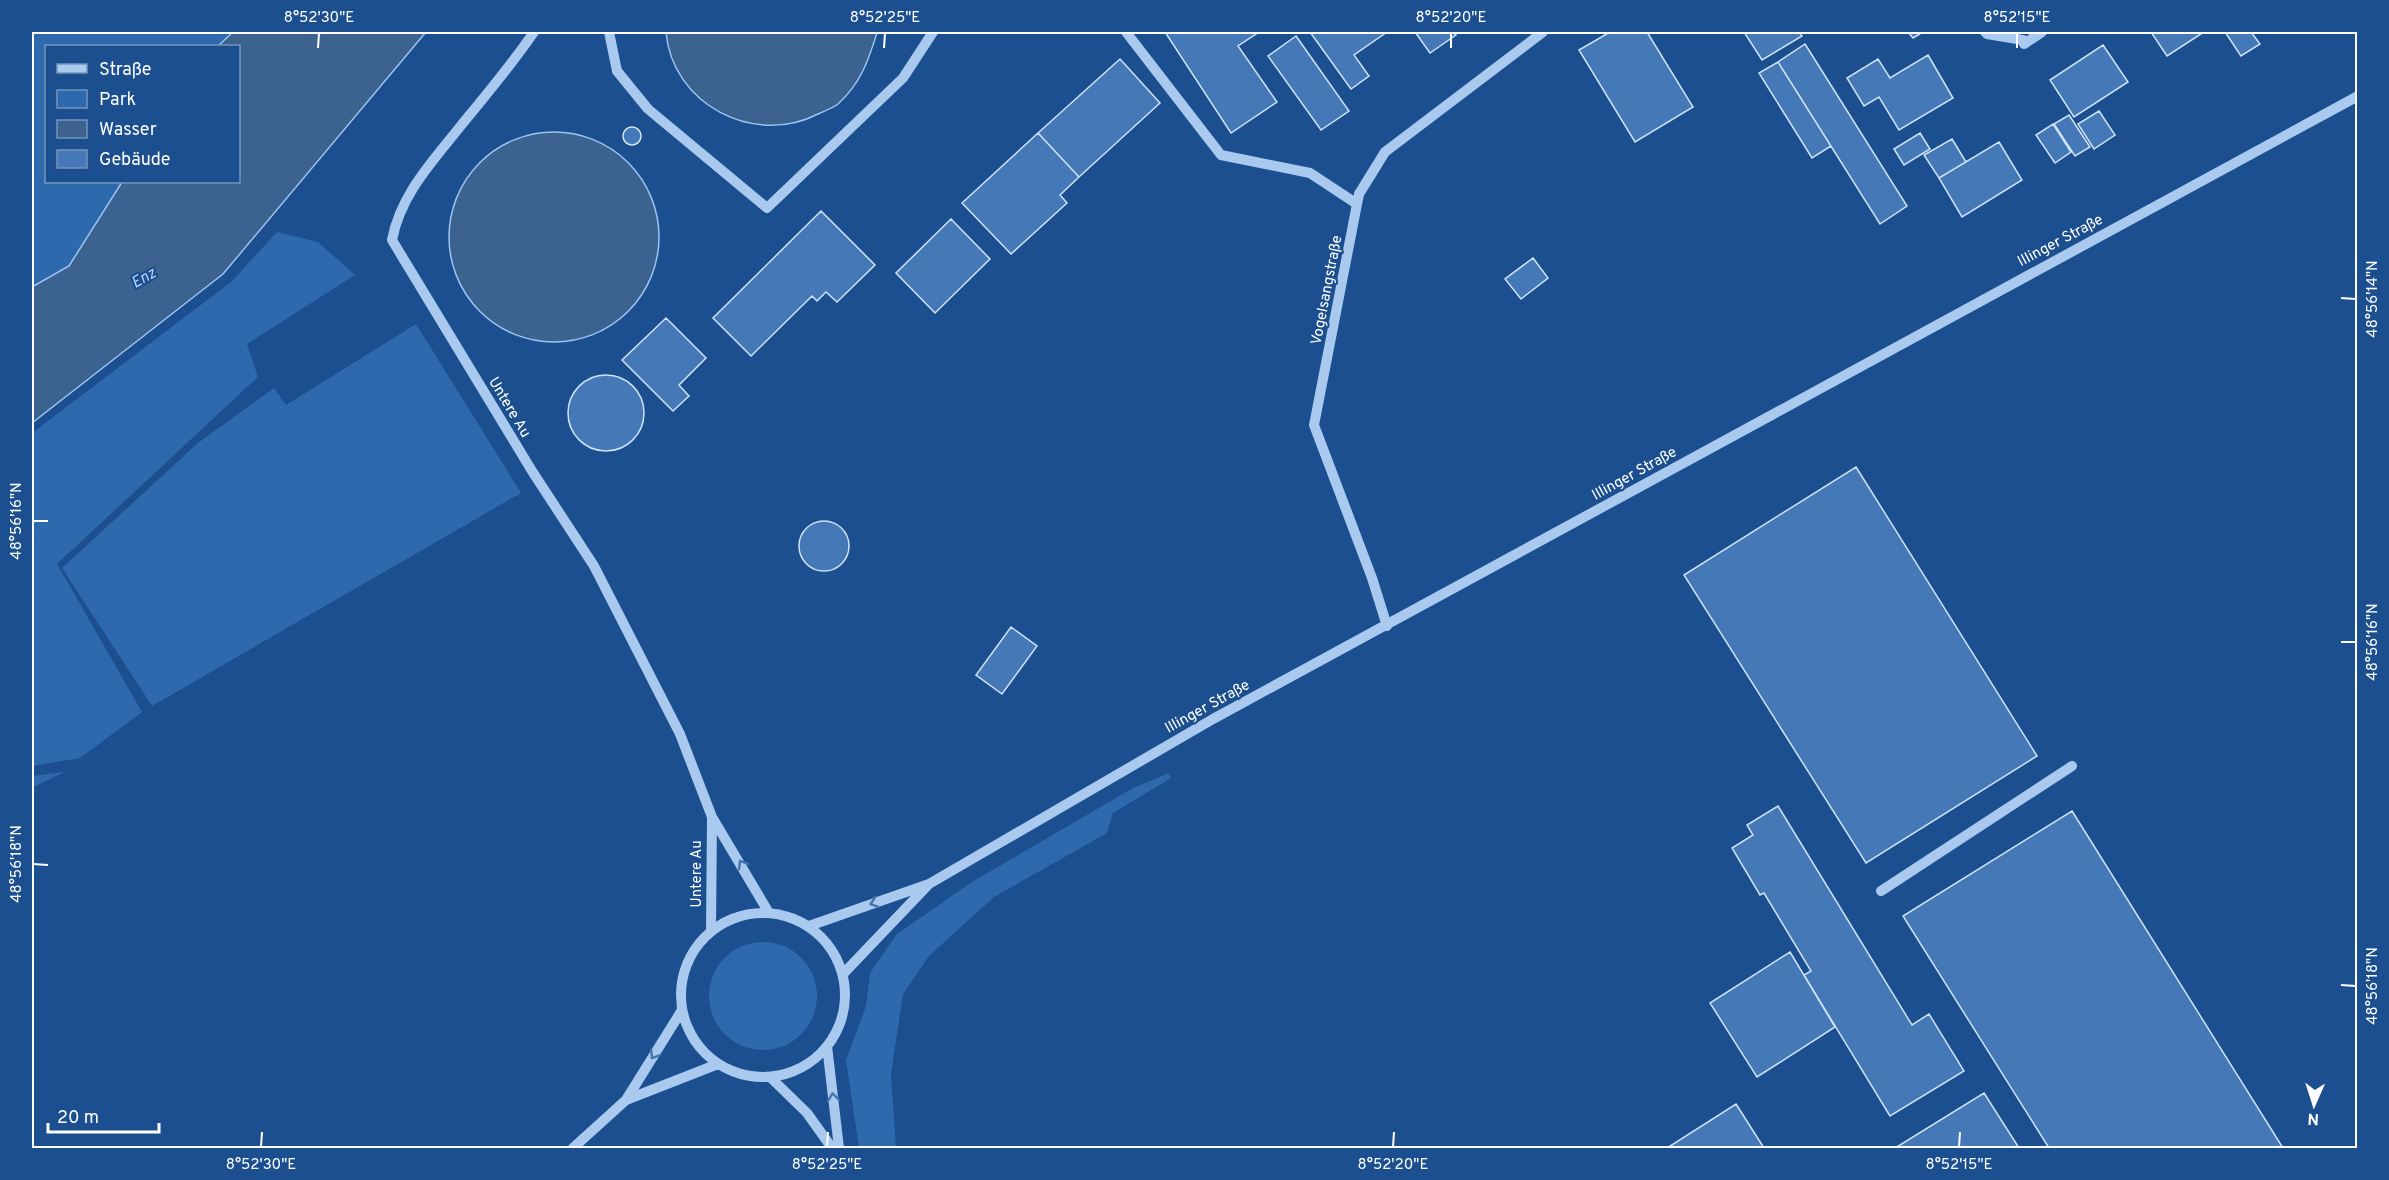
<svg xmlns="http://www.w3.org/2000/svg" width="2389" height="1180" font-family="Overpass,sans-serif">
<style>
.green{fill:#2e69ad}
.water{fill:#3c6290;stroke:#9cc4f0;stroke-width:1.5}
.building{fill:#4478b7;stroke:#cfe3fa;stroke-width:1.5}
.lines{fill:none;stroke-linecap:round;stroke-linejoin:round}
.minor{stroke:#a9c9ee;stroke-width:10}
.oneway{stroke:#4674ac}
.ticks{fill:none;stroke:#fff;stroke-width:2}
.labels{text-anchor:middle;stroke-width:4.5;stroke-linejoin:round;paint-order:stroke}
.street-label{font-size:15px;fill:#fff;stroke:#1b4f8f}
.water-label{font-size:16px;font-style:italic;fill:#b5d3f5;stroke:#1b4f8f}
.neatline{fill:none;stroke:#fff;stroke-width:2}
.ticks-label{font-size:15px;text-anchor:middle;fill:#fff}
</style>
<rect width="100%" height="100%" fill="#1b4f8f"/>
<path class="green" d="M32 32H233L218 46H46V182H122L69 266 32 287Z
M277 232 318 242 355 275 247 344 258 377 57 564 142 712 80 758 32 766V433L231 282Z
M416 324 521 493 152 706 62 568 198 443 274 388 286 405Z
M64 772 32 788V776Z
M1169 773 1171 778 1113 813 1107 833 994 897 929 956 903 994 891 1074 896 1148H859L846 1060 866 1006 870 973 897 934 972 882 1133 788Z
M709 996a54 54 0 1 1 108 0a54 54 0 1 1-108 0Z"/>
<path class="water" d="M233 32H426L223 274 32 423V287L69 266 122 182H238V46H218Z
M666 32H877V33C868 61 861 83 838 104 833 108 824 111 818 114 754 147 672 104 666 32Z
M449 237a105 105 0 1 1 210 0a105 105 0 1 1-210 0Z"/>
<path class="building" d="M1165 32H1259L1238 46 1277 102 1231 133Z
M1310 32H1387L1354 55 1369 76 1351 89Z
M1415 32H1453L1456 35 1430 53Z
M1610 32H1647L1693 107 1635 142 1579 50Z
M1744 32H1799L1802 36 1762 60Z
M1908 32H1923L1913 38Z
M2151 32H2204L2167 56Z
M2225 32H2251L2260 44 2241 56Z
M1296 36 1349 111 1321 130 1268 56Z
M1805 44 1907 206 1880 224 1778 62Z
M2103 45 2128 82 2074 117 2050 80Z
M1928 55 1953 98 1899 130 1879 97 1864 106 1847 78 1878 59 1890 78Z
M1120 59 1160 103 1079 177 1038 133Z
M1778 62 1831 146 1812 158 1759 73Z
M2099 111 2115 135 2094 149 2078 124Z
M2069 115 2090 147 2075 156 2054 124Z
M2053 124 2071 152 2055 163 2036 135Z
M623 136a9 9 0 1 1 18 0a9 9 0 1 1-18 0Z
M1038 133 1079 177 1060 195 1067 203 1011 254 962 203Z
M1920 133 1930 149 1904 165 1894 149Z
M1952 139 1966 162 1939 178 1924 155Z
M1999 142 2022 180 1962 217 1939 178Z
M821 211 875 265 837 302 826 292 817 301 812 296 751 356 713 318Z
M951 219 990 259 935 313 896 273Z
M1533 258 1548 278 1521 299 1505 279Z
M666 318 706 358 679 385 689 396 673 411 622 360Z
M568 413a38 38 0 1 1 76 0a38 38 0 1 1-76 0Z
M1856 467 2037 756 1866 863 1684 575Z
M799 546a25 25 0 1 1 50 0a25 25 0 1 1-50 0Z
M1011 627 1037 646 1002 694 976 675Z
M1778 806 1912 1025 1929 1014 1964 1071 1890 1116 1804 975 1811 971 1764 893 1760 895 1732 848 1753 835 1747 825Z
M2072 811 2283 1148H2049L1903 916Z
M1790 952 1835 1027 1757 1077 1710 1003Z
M1984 1093 2019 1148H1895Z
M1736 1104 1764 1148H1667Z"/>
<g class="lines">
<path class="minor" d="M534 32C512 64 488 93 463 123 434 160 401 193 392 240L532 471 594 566 680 734 712 817 769 913
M609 32 617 71 648 109 767 208 903 78 933 32
M1126 32 1221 155 1310 173 1357 204
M1985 32 1987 34 2023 40 2024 44 2042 32
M1387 626 1372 578 1314 425 1359 194 1385 152 1543 32
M1881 891 2072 766
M681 995a82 82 0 1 1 164 0a82 82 0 1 1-164 0Z
M809 926 929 884 1213 719 2358 96
M711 931 712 818
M843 974 928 885
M827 1046 839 1148
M770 1077 807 1113 832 1148
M626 1100 718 1064
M573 1148 626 1100 682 1010"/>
</g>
<defs><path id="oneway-chevron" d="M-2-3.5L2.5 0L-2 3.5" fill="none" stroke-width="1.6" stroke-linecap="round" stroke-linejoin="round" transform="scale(1.5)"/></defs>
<g class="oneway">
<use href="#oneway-chevron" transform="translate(742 864) rotate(-121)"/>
<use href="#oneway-chevron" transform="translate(874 903) rotate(161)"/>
<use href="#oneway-chevron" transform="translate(654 1055) rotate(122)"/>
<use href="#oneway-chevron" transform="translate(833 1097) rotate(-97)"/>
</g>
<path class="ticks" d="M318 48 319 33M884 48 885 33M1451 48V33M2017 48V33M2341 298 2356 299M33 521H48M2341 642H2356M33 864 48 865M2341 985 2356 986M261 1147 262 1132M827 1147 828 1132M1393 1147 1394 1132M1959 1147 1960 1132"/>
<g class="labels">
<g class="street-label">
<text transform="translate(2060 240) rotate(-28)" y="5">Illinger Straße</text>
<text transform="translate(1326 290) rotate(-79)" y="5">Vogelsangstraße</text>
<text transform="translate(510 407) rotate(59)" y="5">Untere Au</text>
<text transform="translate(1634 473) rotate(-29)" y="5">Illinger Straße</text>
<text transform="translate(1207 706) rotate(-29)" y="5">Illinger Straße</text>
<text transform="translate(696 874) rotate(-90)" y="5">Untere Au</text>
</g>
<g class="water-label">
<text transform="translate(143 277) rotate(-30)" y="6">Enz</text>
</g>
</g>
<rect width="2389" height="1180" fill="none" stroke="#1b4f8f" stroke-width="66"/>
<rect x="45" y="45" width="195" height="138" fill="#1b4f8f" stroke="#7695bc" stroke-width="1.5"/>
<rect x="57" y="64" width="30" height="9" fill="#a9c9ee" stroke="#7695bc" stroke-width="1.5"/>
<text x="99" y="75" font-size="18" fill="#ffffff">Straße</text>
<rect x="57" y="90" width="30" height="18" fill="#2e69ad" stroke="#7695bc" stroke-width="1.5"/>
<text x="99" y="105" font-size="18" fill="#ffffff">Park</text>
<rect x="57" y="120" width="30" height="18" fill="#3c6290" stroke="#7695bc" stroke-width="1.5"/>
<text x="99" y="135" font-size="18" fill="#ffffff">Wasser</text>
<rect x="57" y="150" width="30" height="18" fill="#4478b7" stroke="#7695bc" stroke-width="1.5"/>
<text x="99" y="165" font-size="18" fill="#ffffff">Gebäude</text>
<g transform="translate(2314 1105) rotate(183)" stroke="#1b4f8f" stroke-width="4.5" paint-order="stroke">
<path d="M0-4.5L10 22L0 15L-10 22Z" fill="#ffffff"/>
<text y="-9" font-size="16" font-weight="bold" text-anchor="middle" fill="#ffffff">N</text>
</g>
<path d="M48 1123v9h111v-9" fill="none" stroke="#ffffff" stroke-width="3"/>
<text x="57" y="1123" font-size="18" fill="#ffffff" stroke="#1b4f8f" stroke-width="4.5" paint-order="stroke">20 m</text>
<rect x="33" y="33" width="2323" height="1114" class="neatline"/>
<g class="ticks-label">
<text x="319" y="22">8°52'30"E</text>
<text x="885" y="22">8°52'25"E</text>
<text x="1451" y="22">8°52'20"E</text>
<text x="2017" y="22">8°52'15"E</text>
<text transform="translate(2372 299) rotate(-90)" y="5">48°56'14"N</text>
<text transform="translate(16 521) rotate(-90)" y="5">48°56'16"N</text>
<text transform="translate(2372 642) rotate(-90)" y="5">48°56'16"N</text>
<text transform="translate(16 864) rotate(-90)" y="5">48°56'18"N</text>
<text transform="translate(2372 986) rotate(-90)" y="5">48°56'18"N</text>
<text x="261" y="1169">8°52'30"E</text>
<text x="827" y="1169">8°52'25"E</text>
<text x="1393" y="1169">8°52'20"E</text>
<text x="1959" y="1169">8°52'15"E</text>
</g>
</svg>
